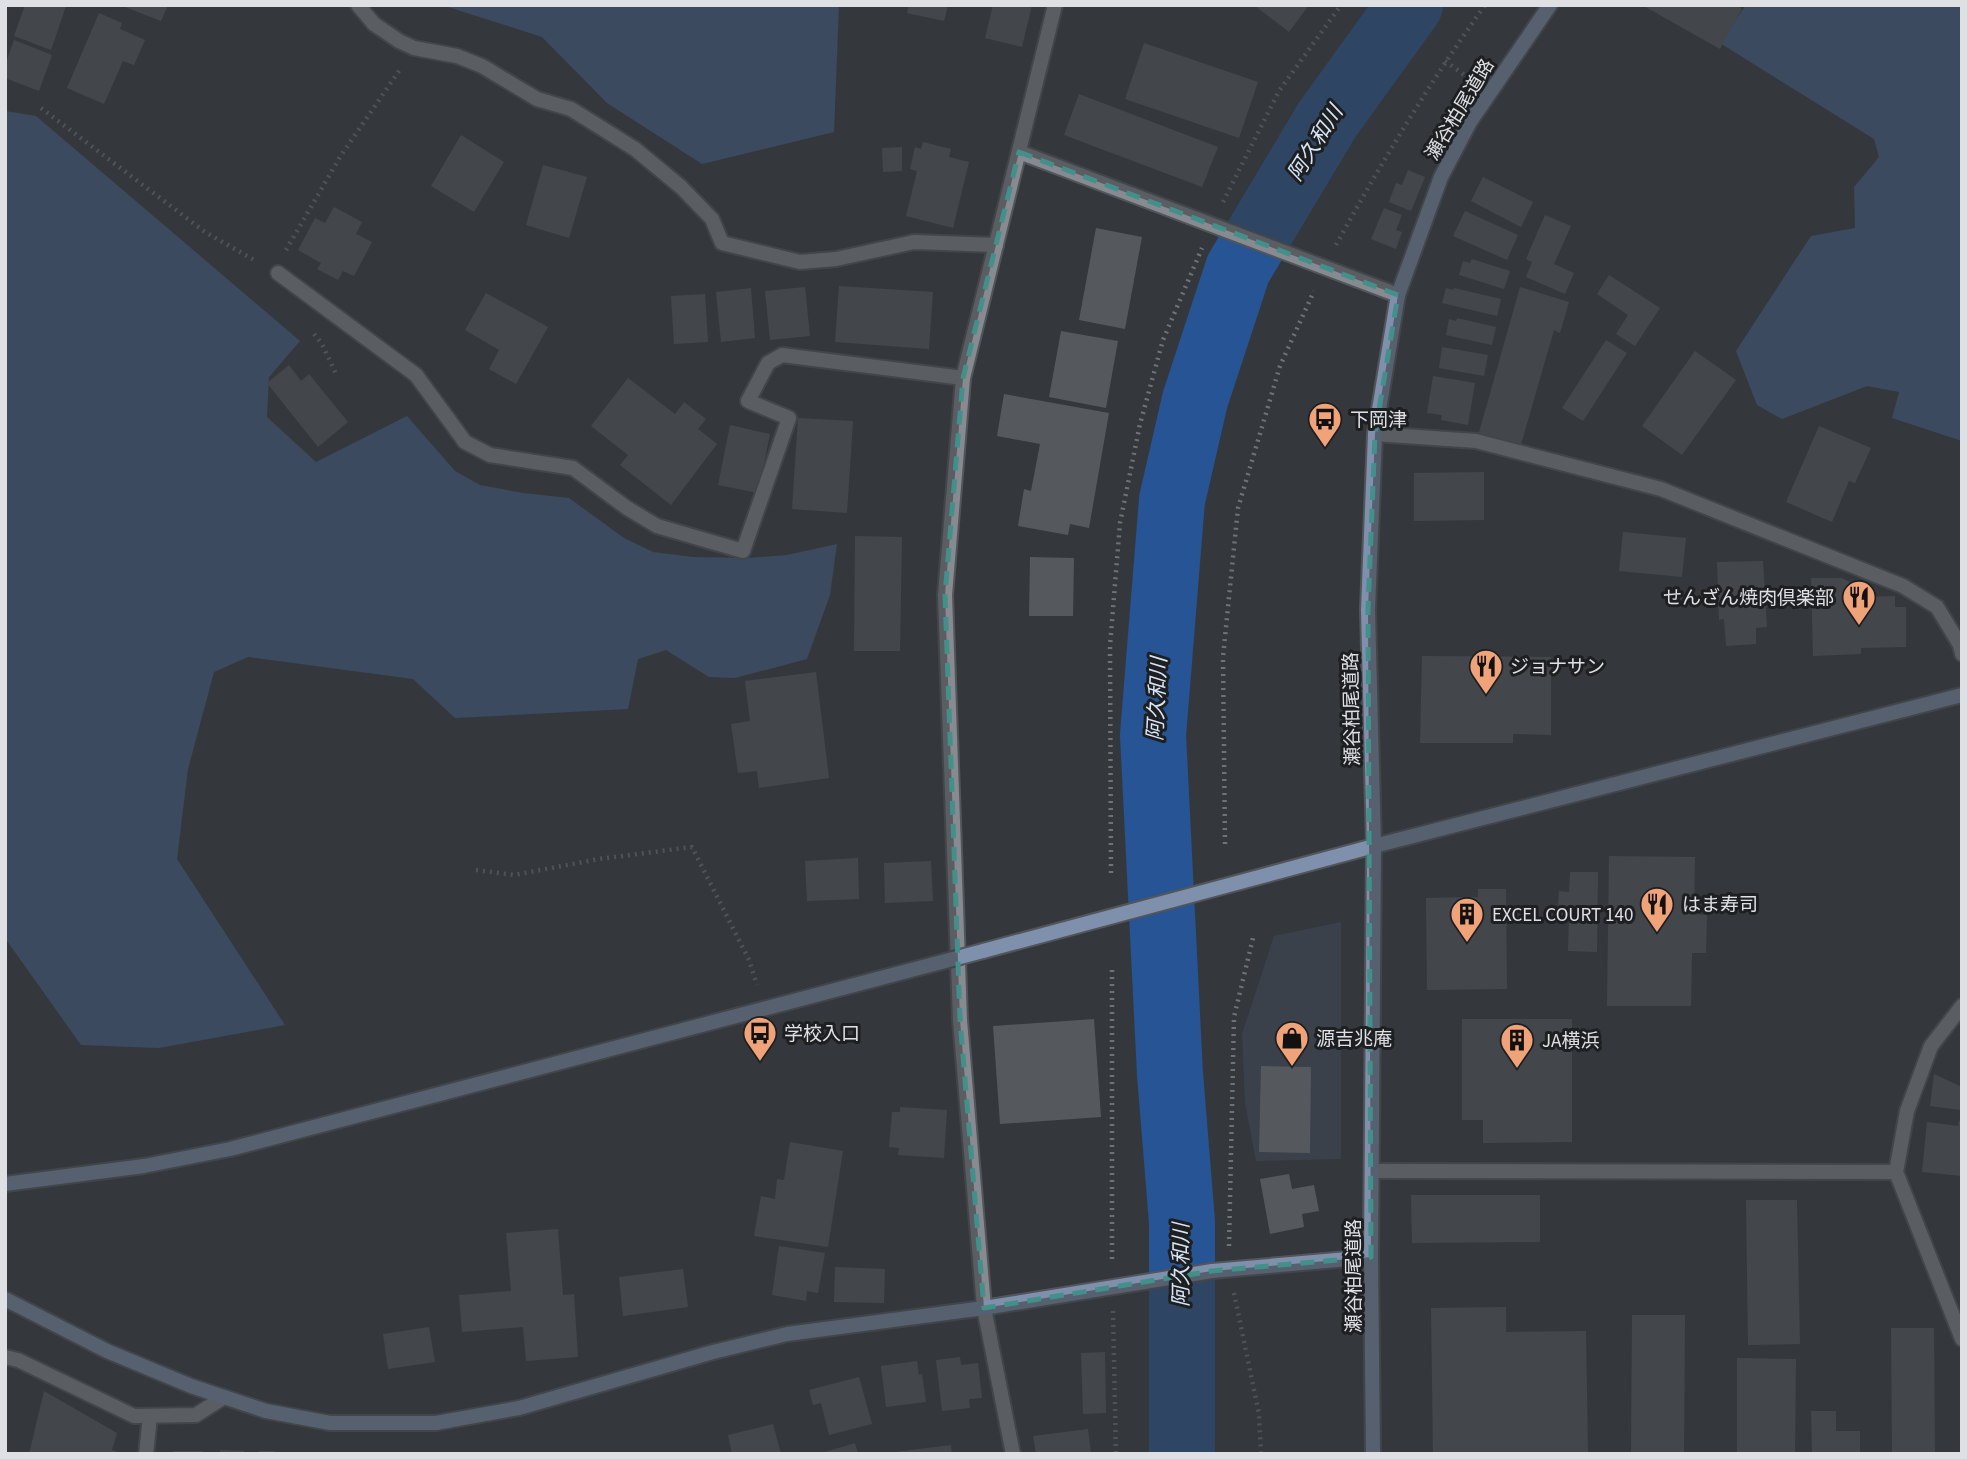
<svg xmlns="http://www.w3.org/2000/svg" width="1967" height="1459" font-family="'Source Sans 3','Noto Sans JP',sans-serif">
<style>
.built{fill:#3a414b}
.green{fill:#446088}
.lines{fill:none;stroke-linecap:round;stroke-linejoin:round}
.river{stroke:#275495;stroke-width:66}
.building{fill:#55595e}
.lane-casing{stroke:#525559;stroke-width:18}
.street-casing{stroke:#525559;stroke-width:18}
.secondary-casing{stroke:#525559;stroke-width:18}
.path{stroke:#6f7277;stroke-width:4.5;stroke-dasharray:2 5;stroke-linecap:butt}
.lane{stroke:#878a90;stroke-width:14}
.street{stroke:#878a90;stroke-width:14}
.secondary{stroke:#7e90ac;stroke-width:14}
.secondary-bridge-casing{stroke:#525559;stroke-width:18;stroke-linecap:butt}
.secondary-bridge{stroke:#7e90ac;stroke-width:14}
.marked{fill:none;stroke:#43908b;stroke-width:5;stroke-dasharray:14 9;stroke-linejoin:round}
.labels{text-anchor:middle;stroke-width:6;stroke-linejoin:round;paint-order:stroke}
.street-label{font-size:19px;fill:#dee0e3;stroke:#1d1f21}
.poi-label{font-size:19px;fill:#dee0e3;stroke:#1d1f21;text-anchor:start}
.water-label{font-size:21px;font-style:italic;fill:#d8e5f8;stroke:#1d1f21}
</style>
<rect width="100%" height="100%" fill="#34383d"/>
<path class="built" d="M1341 922V1159L1256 1161 1245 1103 1242 1034 1274 936Z"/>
<path class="green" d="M442 5H839L834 132 702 164 607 103 542 37Z
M1746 5H1962V441L1892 418 1899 392 1867 386 1782 419 1757 405 1736 351 1811 236 1855 228 1854 187 1879 157 1874 139 1720 43Z
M5 111 36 116 300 341 269 377 267 417 316 462 407 416 455 471 480 485 523 493 569 498 624 538 653 552 693 557 748 558 787 555 837 544 830 595 807 659 735 678 709 677 666 650 638 659 628 709 455 718 413 679 248 657 214 672 188 769 177 859 285 1025 159 1048 81 1045 5 938Z"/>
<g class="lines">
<path class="river" d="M1182 1454V1222L1170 1074 1153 735 1172 500 1195 400 1238 269 1327 120 1410 5"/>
</g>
<path class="building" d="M25 5 66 6 51 50 14 36Z
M120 5H168L161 21Z
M909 5H948L944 21 907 13Z
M993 5H1032L1022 47 985 38Z
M1254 5H1309L1289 32Z
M1642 5H1736L1742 9 1720 49Z
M99 13 122 23 120 29 145 40 134 65 123 61 104 104 67 88Z
M14 40 52 55 39 91 5 78V66Z
M1144 43 1258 82 1239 138 1125 99Z
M1079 94 1218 147 1202 187 1064 135Z
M461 135 504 162 474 212 431 186Z
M923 142 951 149 949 157 969 162 953 228 906 216 917 171 910 169 915 147 921 149Z
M902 147V171L883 172 882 148Z
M543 165 587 177 569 238 526 225Z
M1408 170 1425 177 1411 211 1389 202 1396 183 1402 185Z
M1483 177 1533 202 1521 227 1471 201Z
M334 207 362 222 356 234 372 242 354 276 343 271 338 280 317 269 321 263 298 250 315 218 325 223Z
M1384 208 1402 215 1396 230 1402 232 1396 249 1371 239Z
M1465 211 1518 235 1507 260 1453 236Z
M1545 215 1571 226 1554 264 1574 273 1565 294 1526 277 1532 262 1526 259Z
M1096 228 1142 237 1125 329 1079 320Z
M1472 259 1510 271 1504 289 1459 275 1463 261 1470 263Z
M1609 275 1660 308 1635 346 1616 334 1628 315 1597 294Z
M839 286 933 292 929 349 835 342Z
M805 287 810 336 770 340 765 291Z
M1520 287 1569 302 1560 333 1554 330 1520 448 1478 436Z
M751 288 755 338 721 342 716 292Z
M1446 288 1453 290 1454 288 1501 299 1497 316 1442 303Z
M486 293 548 327 516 384 489 369 499 350 465 330Z
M705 294 708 342 674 344 671 296Z
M1457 318 1496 327 1492 345 1446 335 1449 319 1456 321Z
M1061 331 1118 341 1106 408 1049 397Z
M1606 340 1627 353 1583 421 1562 408Z
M1442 347 1488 355 1484 376 1439 368Z
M1695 351 1736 380 1682 455 1642 426Z
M289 365 301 381 309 374 348 422 318 447 267 383Z
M1433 376 1475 383 1468 425 1441 420 1442 415 1427 413Z
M628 378 675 414 684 402 706 419 698 429 717 444 671 505 620 465 628 455 591 426Z
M1004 394 1109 413 1089 528 1070 524 1068 535 1018 526 1024 489 1031 491 1040 444 997 436Z
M798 418 853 421 847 513 792 509Z
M730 425 770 434 758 493 718 485Z
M1819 426 1871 448 1855 483 1849 481 1832 522 1786 502Z
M1484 472V520L1414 521V473Z
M1623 532 1686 538 1682 577 1619 571Z
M855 536 902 537 900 651H854Z
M1030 557 1074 558 1073 616H1029Z
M1763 561 1767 627 1756 628V644L1726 646 1724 619 1719 620 1717 562Z
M1811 578H1842L1861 588V597L1895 596V607H1906V647L1861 648V654L1813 656Z
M1422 656 1551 657V735L1513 734V743H1420Z
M816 672 829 778 759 788 757 771 738 773 731 724 750 721 745 681Z
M1609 856 1695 857 1694 914 1707 915 1706 953H1692L1691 1006H1607Z
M858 858 859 899 807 901 805 861Z
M931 861 933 901 885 903 884 863Z
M1570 872H1598L1597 952 1568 951 1569 914 1557 915 1559 891 1569 892Z
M1478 889H1506L1507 989 1427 990 1426 898 1478 897Z
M1094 1019 1101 1117 1000 1124 993 1026Z
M1462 1019H1572V1142L1483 1143V1120H1462Z
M1261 1066 1311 1067 1310 1153 1259 1152Z
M1934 1074 1962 1087 1961 1110 1930 1106Z
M900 1107 947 1110 944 1158 898 1155 899 1148 889 1147 892 1112H900Z
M1959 1121H1962V1176L1922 1172 1927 1122 1958 1126Z
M790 1142 843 1151 828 1247 754 1236 761 1196 775 1199 777 1179 784 1180Z
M1289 1174 1292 1189 1314 1185 1319 1211 1302 1214 1304 1227 1270 1234 1260 1179Z
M1411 1195H1540V1242L1412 1243Z
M1746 1200H1797L1800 1344 1748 1345Z
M558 1229 563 1295 574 1294 578 1357 526 1361 523 1327 462 1332 459 1295 511 1291 506 1233Z
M779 1246 825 1253 818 1293 807 1291 806 1301 772 1295Z
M835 1267 885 1269 884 1303 834 1302Z
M683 1269 688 1307 623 1316 619 1277Z
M1506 1307V1332L1586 1331 1588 1454H1433L1431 1308Z
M1632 1315H1685L1684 1454H1631Z
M429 1327 435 1362 388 1369 383 1334Z
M1891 1328H1934L1935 1454H1892Z
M1105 1352 1106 1413 1083 1414 1081 1353Z
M960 1357 961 1365 978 1363 982 1398 969 1399 970 1408 942 1411 936 1360Z
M1737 1358 1796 1359 1795 1454H1737Z
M917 1361 919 1375 922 1374 926 1402 886 1407 881 1366Z
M859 1377 872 1424 829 1435 821 1403 813 1405 809 1390Z
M44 1391 117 1433 112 1450 122 1454H29Z
M1811 1411H1836V1431H1860V1454H1812Z
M773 1424 781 1454H732L728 1435Z
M1088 1429 1091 1454H1036L1033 1436Z
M855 1443 858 1454H822V1453Z
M951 1445 952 1454H895V1452Z
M220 1450 244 1451V1454H220Z
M173 1451H203V1454H173Z
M259 1451H275V1454H259Z"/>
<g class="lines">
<defs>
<path id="lane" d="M358 5 374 24 399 41 414 48 457 56 482 66 537 99 571 109 635 149 681 187 712 219 722 243 800 262 836 259 914 242 996 245
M278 273 416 375 465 442 490 455 573 468 627 508 657 526 743 551 789 418 748 401 768 363 782 355 963 378"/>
<path id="street" d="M1019 152 1398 295
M1375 434 1476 441 1661 489 1903 586 1937 607 1960 645 1962 654
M1962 1006 1931 1046 1907 1111 1896 1172 1962 1339
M1373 1171 1896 1172
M5 1357 18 1360 134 1416 196 1415 224 1397
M146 1454 150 1416
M1013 1454 984 1308 960 1020 945 595 963 378 1055 5"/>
<path id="secondary" d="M983 951 1374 846 1962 695
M5 1184 144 1166 230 1149 934 964
M5 1299 107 1351 191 1386 266 1411 330 1423H436L519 1408 713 1352 787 1334 984 1308 1212 1271 1371 1257
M1373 1454 1371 1257 1374 846 1368 610 1375 434 1398 295 1441 177 1470 122 1550 5"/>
</defs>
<use href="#lane" class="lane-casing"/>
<use href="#street" class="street-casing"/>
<use href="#secondary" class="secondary-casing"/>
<path class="path" d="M1445 61 1470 79
M41 108 205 232 256 261
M1223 202 1279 91 1341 5
M1336 245C1382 161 1429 84 1485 5
M286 250 340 157 401 68
M314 334 322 344 337 376
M1225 844 1223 657 1238 508 1280 366 1314 291
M476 870 514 875 599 859 692 847 749 960 757 985
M1111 873 1110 646 1120 523 1140 424 1163 340 1202 248
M1112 970V1263
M1229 1246 1234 1017 1254 934
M1234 1293 1259 1414 1261 1454
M1113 1311 1116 1454"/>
<use href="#lane" class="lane"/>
<use href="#street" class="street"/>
<use href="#secondary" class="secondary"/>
<defs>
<path id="secondary-bridge" d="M934 964 983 951"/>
</defs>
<use href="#secondary-bridge" class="secondary-bridge-casing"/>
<use href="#secondary-bridge" class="secondary-bridge"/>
</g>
<path d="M0 0H1967V1459H0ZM1019 152 1398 295 1375 434 1368 610 1371 1257 1212 1271 984 1308 960 1020 945 595 963 378Z" fill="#34383d" fill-opacity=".55" fill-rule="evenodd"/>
<path class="marked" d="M1019 152 1398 295 1375 434 1368 610 1371 1257 1212 1271 984 1308 960 1020 945 595 963 378Z"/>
<defs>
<symbol id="bus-pin" viewBox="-11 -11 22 30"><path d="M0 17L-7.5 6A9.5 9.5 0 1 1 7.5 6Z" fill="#f0a279" stroke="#1d1f21"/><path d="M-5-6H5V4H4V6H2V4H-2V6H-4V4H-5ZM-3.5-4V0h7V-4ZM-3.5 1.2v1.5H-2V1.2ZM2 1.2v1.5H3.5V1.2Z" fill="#111"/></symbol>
<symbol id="restaurant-pin" viewBox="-11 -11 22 30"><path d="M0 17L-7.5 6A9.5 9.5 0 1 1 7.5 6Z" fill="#f0a279" stroke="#1d1f21"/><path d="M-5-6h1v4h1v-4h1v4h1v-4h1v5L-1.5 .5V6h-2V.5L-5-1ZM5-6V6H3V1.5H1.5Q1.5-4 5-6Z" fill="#111"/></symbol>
<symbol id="building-pin" viewBox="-11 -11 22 30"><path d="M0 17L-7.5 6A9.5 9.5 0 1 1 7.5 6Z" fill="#f0a279" stroke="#1d1f21"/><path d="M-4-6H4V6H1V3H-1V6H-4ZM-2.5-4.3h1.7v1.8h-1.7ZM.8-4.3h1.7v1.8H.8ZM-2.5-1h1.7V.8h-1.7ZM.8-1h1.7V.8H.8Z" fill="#111"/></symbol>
<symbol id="shop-pin" viewBox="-11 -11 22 30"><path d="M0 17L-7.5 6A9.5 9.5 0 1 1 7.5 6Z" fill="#f0a279" stroke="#1d1f21"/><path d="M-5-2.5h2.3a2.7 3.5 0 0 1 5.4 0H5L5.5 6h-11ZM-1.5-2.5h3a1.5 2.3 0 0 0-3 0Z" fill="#111"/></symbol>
</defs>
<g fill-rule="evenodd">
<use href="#bus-pin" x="1306" y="400" width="38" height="52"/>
<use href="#restaurant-pin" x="1840" y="578" width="38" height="52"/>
<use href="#restaurant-pin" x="1467" y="647" width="38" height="52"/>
<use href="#restaurant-pin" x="1638" y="885" width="38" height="52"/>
<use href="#building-pin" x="1448" y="895" width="38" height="52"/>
<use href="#bus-pin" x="741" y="1014" width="38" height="52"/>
<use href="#shop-pin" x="1273" y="1019" width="38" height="52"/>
<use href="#building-pin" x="1498" y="1021" width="38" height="52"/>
</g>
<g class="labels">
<g class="street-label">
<text transform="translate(1459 109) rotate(-59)" y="7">瀬谷柏尾道路</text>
<text transform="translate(1351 709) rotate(-91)" y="7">瀬谷柏尾道路</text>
<text transform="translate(1353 1276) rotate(-90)" y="7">瀬谷柏尾道路</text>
</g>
<g class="poi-label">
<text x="1350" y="426">下岡津</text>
<text x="1834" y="604" text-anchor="end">せんざん焼肉倶楽部</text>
<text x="1510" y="673">ジョナサン</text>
<text x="1682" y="911">はま寿司</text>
<text x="1492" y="921">EXCEL COURT 140</text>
<text x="784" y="1040">学校入口</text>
<text x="1316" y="1045">源吉兆庵</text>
<text x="1542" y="1047">JA横浜</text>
</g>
<g class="water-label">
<text transform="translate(1315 143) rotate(-58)" y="7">阿久和川</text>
<text transform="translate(1157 699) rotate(-87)" y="7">阿久和川</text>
<text transform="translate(1181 1265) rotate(-90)" y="7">阿久和川</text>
</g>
</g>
<rect width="1967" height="1459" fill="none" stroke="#dee0e3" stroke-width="14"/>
</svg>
